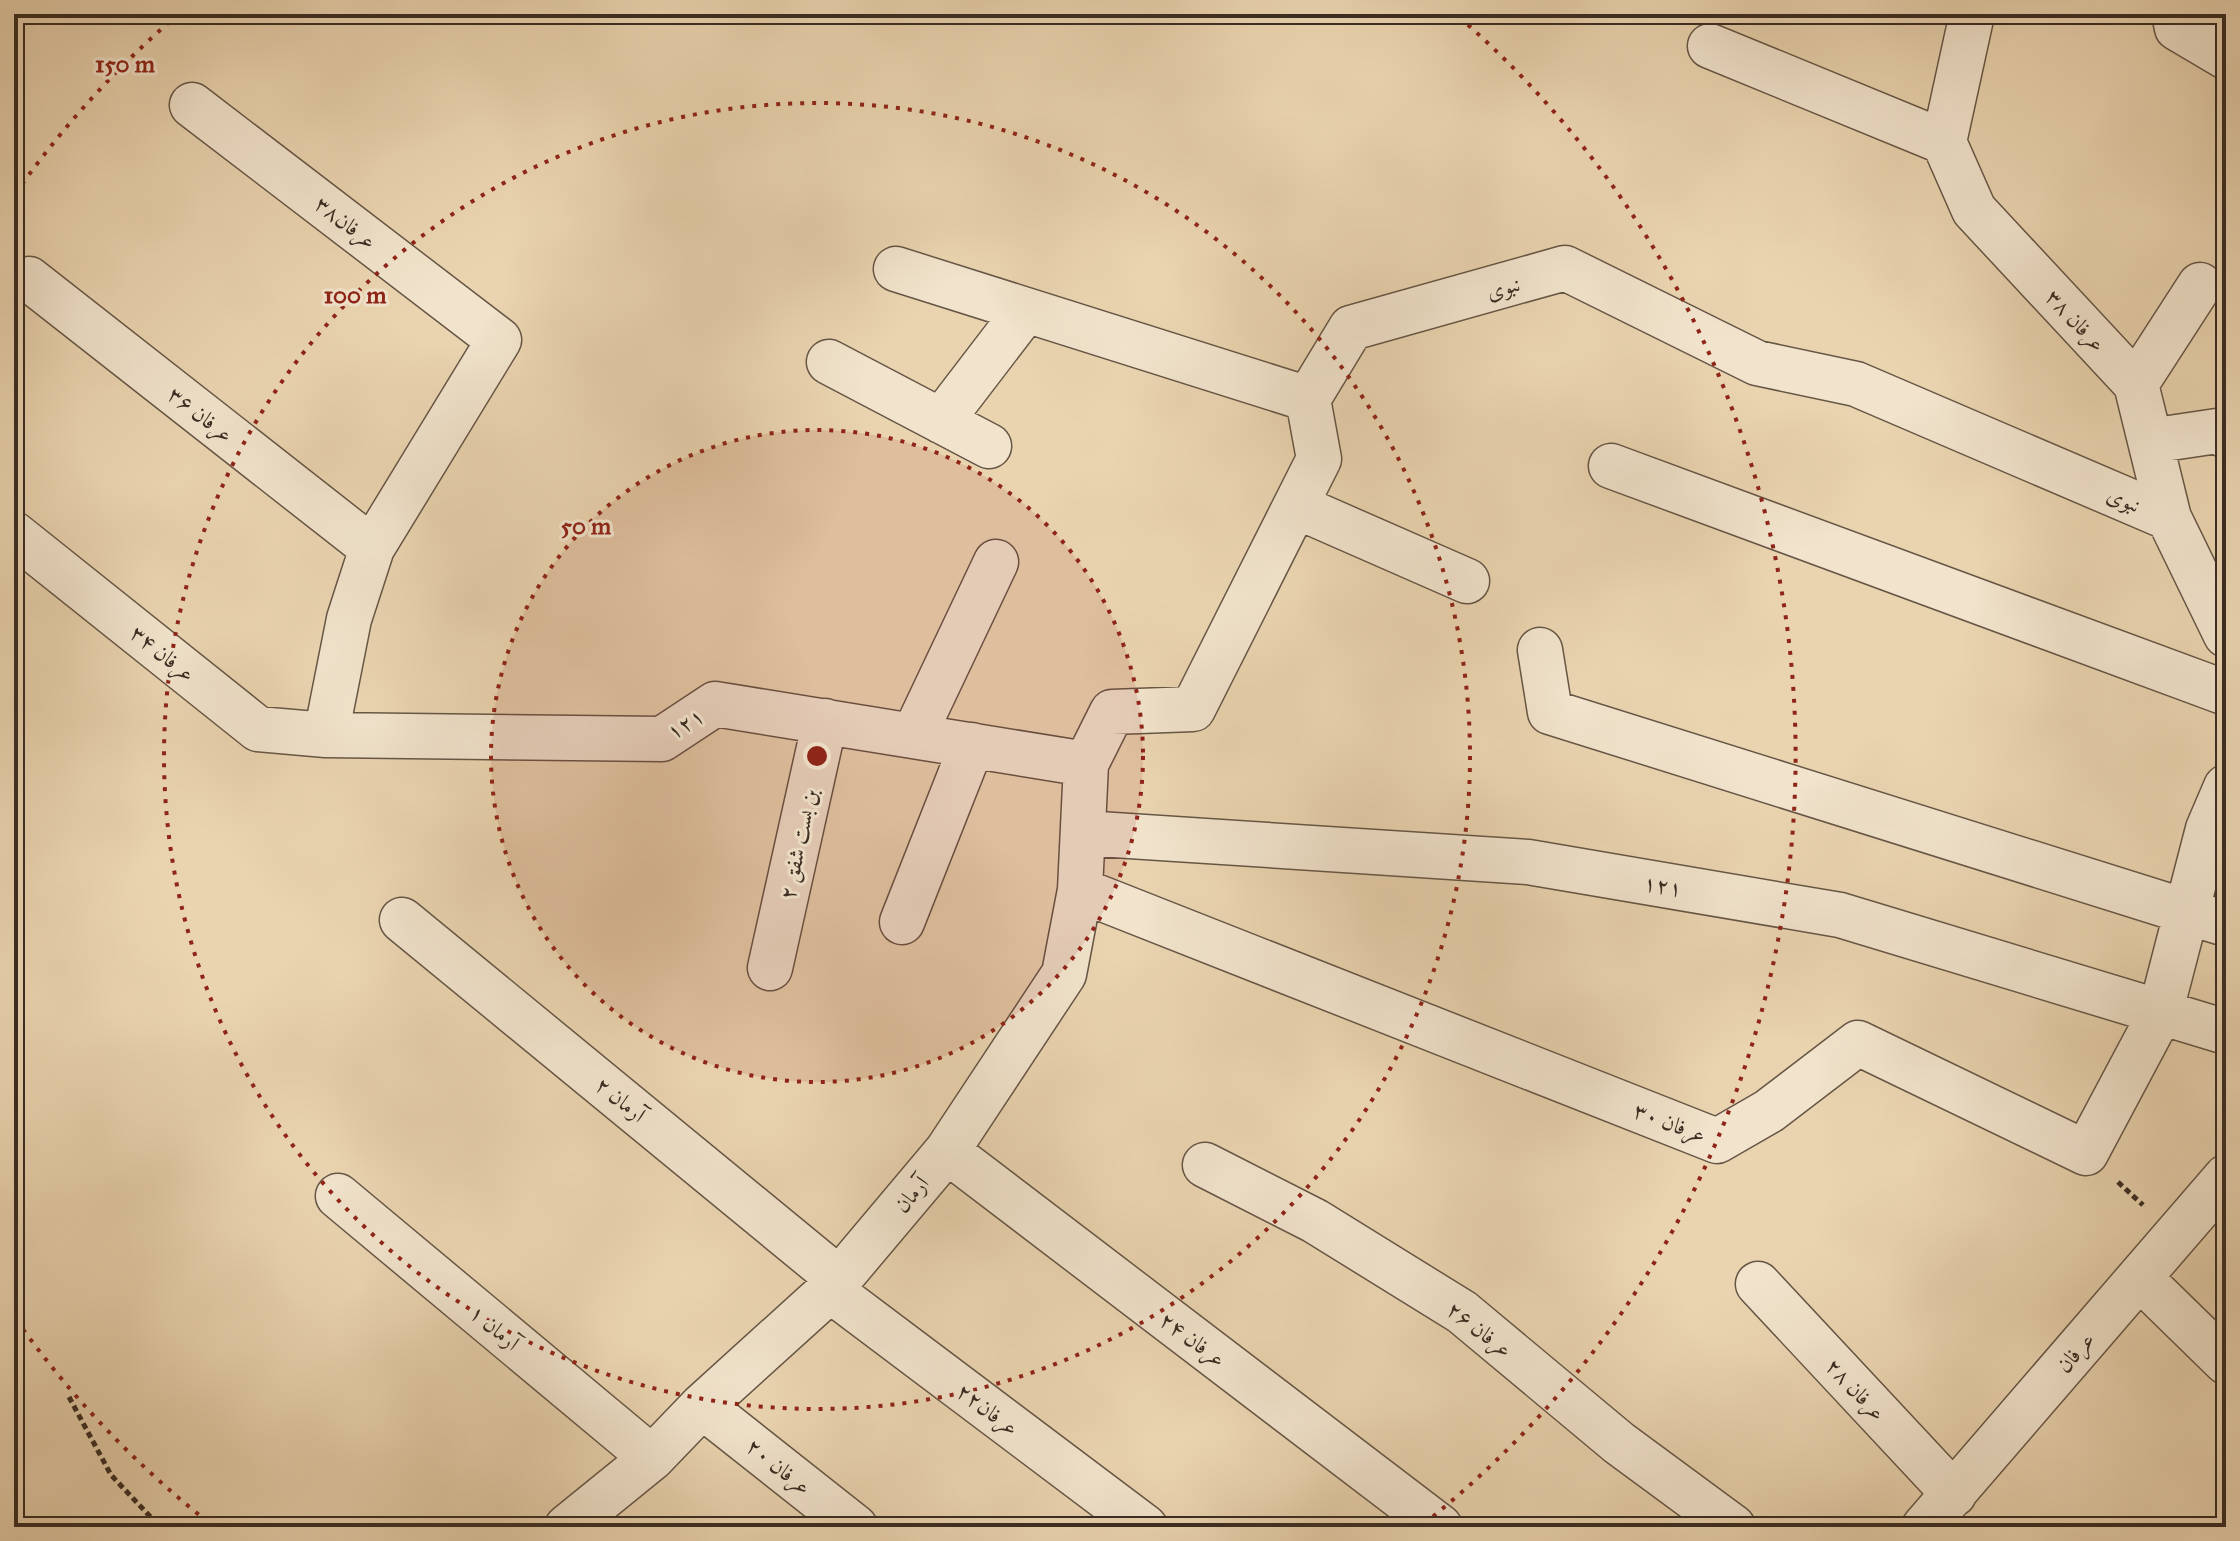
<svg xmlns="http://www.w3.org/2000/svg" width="2240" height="1541" font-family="'IM FELL Great Primer',Amiri,serif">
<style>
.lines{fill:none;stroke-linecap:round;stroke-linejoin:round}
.minor-casing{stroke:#665646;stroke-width:47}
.path{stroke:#3a2c23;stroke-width:5;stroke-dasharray:6 4;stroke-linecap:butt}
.minor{stroke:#f1e3cc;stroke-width:44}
.ring{fill:none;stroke:#8f2418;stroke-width:4;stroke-dasharray:4 8}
.labels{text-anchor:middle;stroke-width:6;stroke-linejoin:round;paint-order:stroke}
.street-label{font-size:22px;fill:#3a2c23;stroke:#f1e3cc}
.centre{fill:#8f2418;stroke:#f1e3cc;stroke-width:4}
.ring-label{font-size:24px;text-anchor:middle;font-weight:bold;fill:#8f2418;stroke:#f1e3cc;stroke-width:6;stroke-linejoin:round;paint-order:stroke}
</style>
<rect width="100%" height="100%" fill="#ead4b0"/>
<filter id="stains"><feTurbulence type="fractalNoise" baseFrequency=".0025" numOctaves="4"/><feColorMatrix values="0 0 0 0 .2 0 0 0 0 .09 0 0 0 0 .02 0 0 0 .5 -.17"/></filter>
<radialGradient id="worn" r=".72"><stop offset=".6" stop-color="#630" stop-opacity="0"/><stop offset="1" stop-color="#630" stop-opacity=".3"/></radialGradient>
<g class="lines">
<defs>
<path id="minor" d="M1972 14 1944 142 1974 210 2136 384 2169 518 2226 635
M2174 14 2177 28 2226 57
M1710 46 1944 142
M192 105 499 340 372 548 349 619 326 735
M896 269 1308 399
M29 279 372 548
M829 362 989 446
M2136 384 2200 285
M941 421 1026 310
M2150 441 2217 431 2226 436
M1611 466 2226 693
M1296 506 1467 581
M14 534 258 729 326 735 662 739 715 704 1086 764
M1540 650 1550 712 2226 924
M914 735 996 562
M1083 833 1528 862 1840 915 2226 1032
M1080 890 1717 1141 1769 1111 1858 1043 2086 1153 2160 1014 2208 829 2226 787
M402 920 839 1279
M902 922 972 745
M770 968 825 721
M947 1151 1440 1527
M1205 1165 1315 1221 1462 1312 1619 1443 1733 1527
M338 1196 652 1458
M2140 1278 2226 1362
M1758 1284 1954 1494
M830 1290 1145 1527
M702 1406 855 1527
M567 1527 652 1458 702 1406 830 1290 947 1151 1064 974 1080 890 1086 764 1112 712 1193 709 1319 459 1308 399 1351 328 1565 268 1757 363 1856 384 2169 518
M1924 1527 2226 1177"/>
</defs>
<use href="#minor" class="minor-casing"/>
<path class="path" d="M2118 1182 2143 1205
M69 1397 111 1475 160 1527"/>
<use href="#minor" class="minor"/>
</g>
<circle cx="817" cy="756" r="326" fill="#8f2418" fill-opacity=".12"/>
<g class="ring">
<circle cx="817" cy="756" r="326"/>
<circle cx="817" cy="756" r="653"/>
<path d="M208 1522A979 979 0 0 1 15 1318M15 194A979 979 0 0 1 175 17M1459 17A979 979 0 0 1 1426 1522"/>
</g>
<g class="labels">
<g class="street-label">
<text transform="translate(346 222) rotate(38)" y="8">عرفان۳۸</text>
<text transform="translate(1503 287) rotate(-17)" y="8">نبوی</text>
<text transform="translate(2076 320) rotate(47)" y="8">عرفان ۳۸</text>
<text transform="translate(201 414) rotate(38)" y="8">عرفان ۳۶</text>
<text transform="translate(2124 499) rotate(22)" y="8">نبوی</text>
<text transform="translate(163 653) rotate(39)" y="8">عرفان ۳۴</text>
<text transform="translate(685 723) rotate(-32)" y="8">۱۲۱</text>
<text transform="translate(798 844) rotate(-78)" y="8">بن بست شفق ۲</text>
<text transform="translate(1663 885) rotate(10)" y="8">۱۲۱</text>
<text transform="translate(621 1099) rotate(39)" y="8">آرمان ۲</text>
<text transform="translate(1670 1122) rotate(21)" y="8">عرفان ۳۰</text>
<text transform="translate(911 1194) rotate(-50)" y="8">آرمان</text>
<text transform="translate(495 1327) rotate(40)" y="8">آرمان ۱</text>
<text transform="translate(1480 1329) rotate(38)" y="8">عرفان ۲۶</text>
<text transform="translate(1193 1339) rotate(37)" y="8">عرفان ۲۴</text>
<text transform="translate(2075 1352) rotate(-49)" y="8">عرفان</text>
<text transform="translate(1856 1389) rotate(47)" y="8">عرفان ۲۸</text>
<text transform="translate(988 1409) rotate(37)" y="8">عرفان۲۲</text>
<text transform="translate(779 1466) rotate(39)" y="8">عرفان ۲۰</text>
</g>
</g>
<circle cx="817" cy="756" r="12" class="centre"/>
<g class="ring-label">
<text x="125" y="72">150 m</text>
<text x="355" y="303">100 m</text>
<text x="586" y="534">50 m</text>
</g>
<rect width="2240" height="1541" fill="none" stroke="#ead4b0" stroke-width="48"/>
<rect x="16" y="16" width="2208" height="1509" fill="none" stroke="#3a2c23" stroke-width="4"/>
<rect x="24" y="24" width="2192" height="1493" fill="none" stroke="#3a2c23" stroke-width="2"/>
<rect width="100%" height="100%" filter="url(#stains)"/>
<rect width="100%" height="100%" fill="url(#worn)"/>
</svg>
